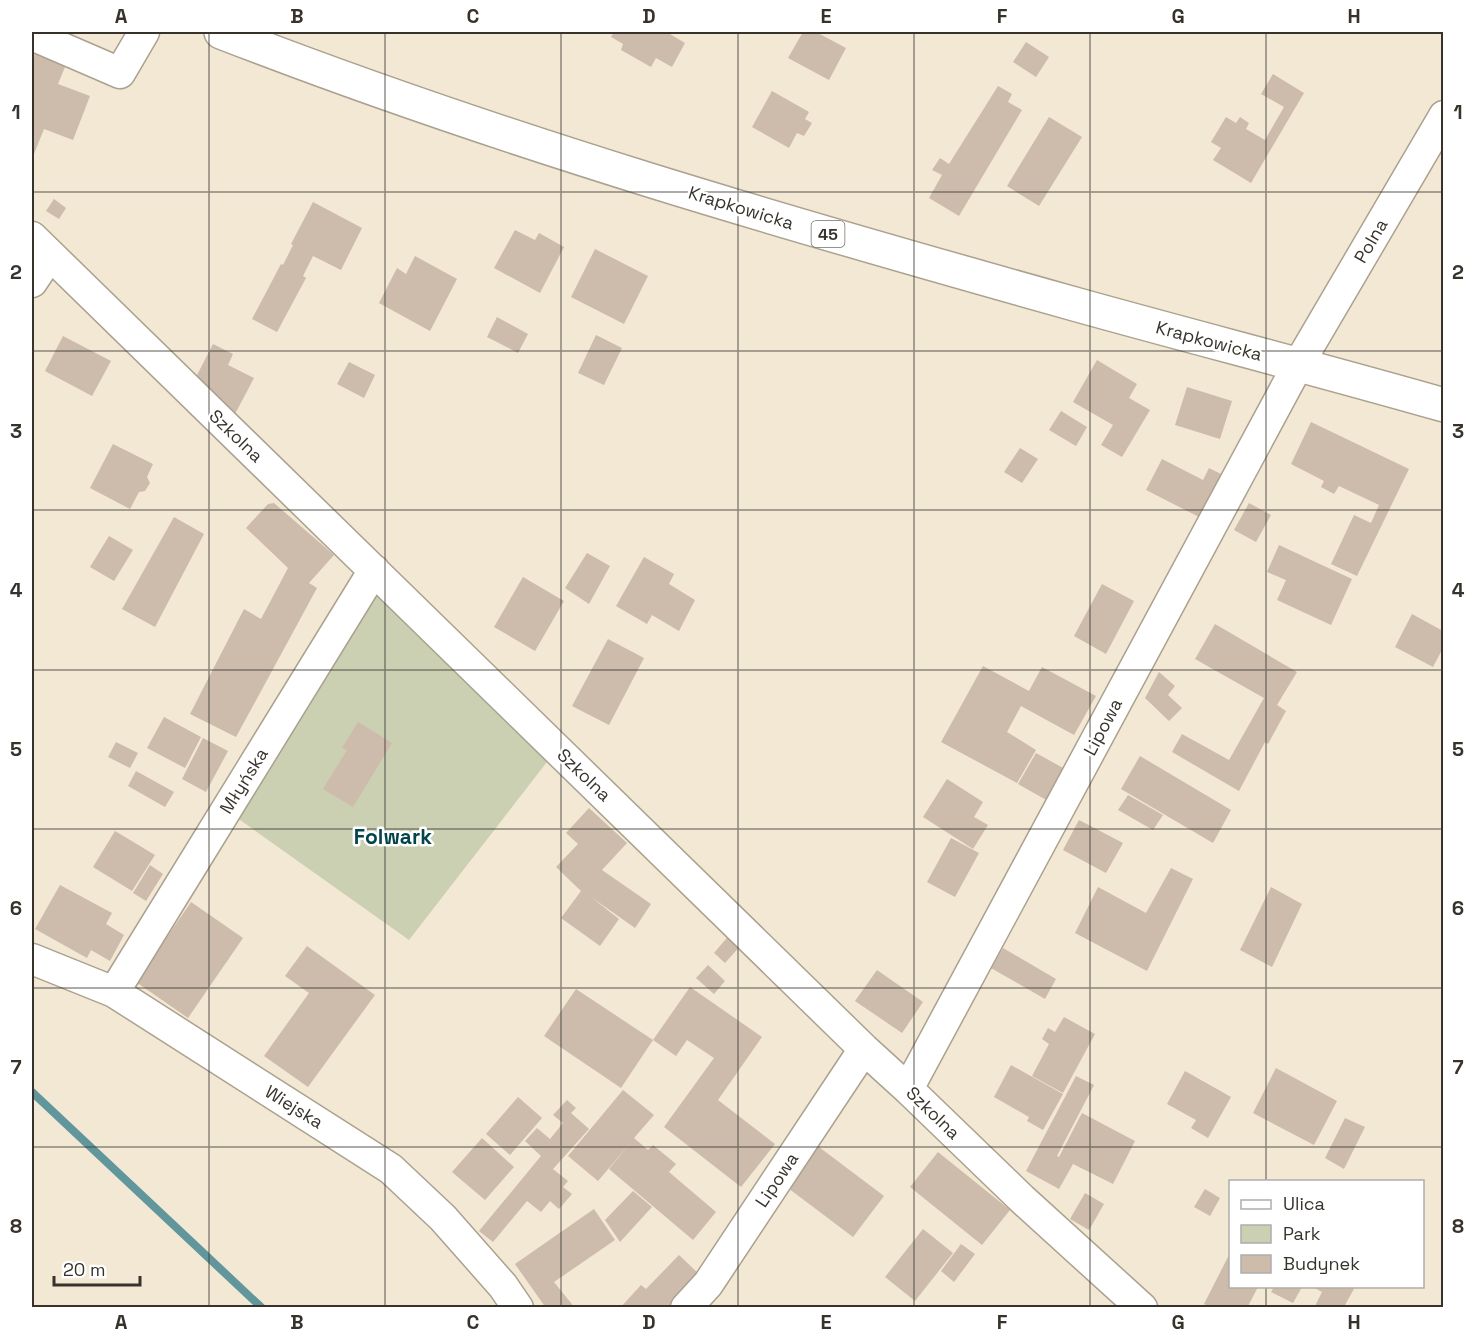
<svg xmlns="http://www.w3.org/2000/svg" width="1475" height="1339" font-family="'Space Grotesk',sans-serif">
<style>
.green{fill:#cad0b1}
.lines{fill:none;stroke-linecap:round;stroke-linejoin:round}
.stream{stroke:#61979c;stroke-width:8}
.building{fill:#cdbbac}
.minor-casing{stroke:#aba18f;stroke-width:33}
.major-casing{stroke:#aba18f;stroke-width:36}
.minor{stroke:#fff;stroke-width:30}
.major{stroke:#fff;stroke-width:33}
.grid{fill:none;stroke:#37332c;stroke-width:1.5;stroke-opacity:0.55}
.labels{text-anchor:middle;stroke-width:5;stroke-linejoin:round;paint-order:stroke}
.shield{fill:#fff;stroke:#73706b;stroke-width:1.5}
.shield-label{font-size:16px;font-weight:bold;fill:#37332c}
.street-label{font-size:18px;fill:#37332c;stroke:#fff}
.quarter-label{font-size:21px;font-weight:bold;fill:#04454d;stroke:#fff}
.neatline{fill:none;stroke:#37332c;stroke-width:2}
.grid-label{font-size:20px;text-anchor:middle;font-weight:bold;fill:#37332c}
</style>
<rect width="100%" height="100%" fill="#f3e8d4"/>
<path class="green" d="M374 570 557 749 409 940 226 810Z"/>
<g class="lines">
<path class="stream" d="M32 1092 262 1308"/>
</g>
<path class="building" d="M614 32H671L670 34 685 43 672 67 656 58 651 67 621 50 623 44 611 37Z
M803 32H816L846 48 829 80 788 58Z
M1026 42 1049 57 1036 77 1013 62Z
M36 50 67 62 58 84 90 96 73 140 44 129 34 154H32V62Z
M1273 74 1304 93 1251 183 1213 160 1221 148 1211 142 1226 117 1236 123 1240 117 1249 123 1246 129 1265 140 1284 107 1261 94Z
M998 86 1012 94 1008 102 1022 110 959 216 929 198 942 175 932 170 940 158 949 164Z
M772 91 809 112 805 119 812 123 804 136 797 133 789 148 752 127Z
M1049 117 1082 137 1039 206 1007 186Z
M54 199 66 208 59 219 46 211Z
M313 202 362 228 341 270 313 256 303 276 306 278 277 332 252 319 281 264 283 265 293 245 291 244Z
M515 230 535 240 539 233 564 247 540 293 494 268Z
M595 249 648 276 624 324 571 297Z
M415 256 457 279 430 331 379 303 397 268 406 274Z
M497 317 528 334 518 353 487 337Z
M596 335 622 348 604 385 578 373Z
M63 336 111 361 92 396 45 371Z
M213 344 233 354 228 365 254 378 235 414 196 377Z
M1097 360 1137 384 1129 398 1150 410 1122 457 1101 445 1113 425 1073 402Z
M349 362 375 375 364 398 337 384Z
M1187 387 1232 401 1220 439 1175 425Z
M1061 411 1087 427 1076 446 1049 430Z
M1311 422 1409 469 1357 576 1331 564 1354 515 1371 523 1379 505 1339 486 1334 494 1321 487 1324 481 1291 464Z
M113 444 153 464 147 477 150 483 145 491 139 492 130 509 90 488Z
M1020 448 1038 459 1022 483 1004 472Z
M1162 459 1203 480 1209 468 1225 476 1203 519 1146 490Z
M274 503 334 555 309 583 317 588 236 737 190 714 244 609 261 619 288 568 246 528 268 504Z
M1249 503 1271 515 1256 542 1234 530Z
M174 517 204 534 155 627 122 609Z
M109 536 133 550 114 581 90 567Z
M1279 545 1352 579 1331 625 1277 600 1286 580 1267 572Z
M587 553 610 566 589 604 565 588Z
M644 557 674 574 669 584 695 600 679 631 652 615 647 624 616 606Z
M523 577 564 601 535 651 494 627Z
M1102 584 1134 601 1106 654 1074 636Z
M1412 614 1443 631V648L1433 667 1395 647Z
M1215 624 1297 672 1277 705 1286 711 1268 744 1265 742 1239 791 1172 752 1182 734 1229 760 1264 698 1195 659Z
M608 639 644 658 609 725 572 706Z
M983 666 1029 691 1042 667 1096 696 1074 735 1021 706 1007 732 1036 750 1017 783 941 742Z
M1159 672 1175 686 1168 695 1182 708 1169 721 1145 698Z
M164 717 201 737 185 768 147 748Z
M358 722 392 743 353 807 323 789 347 750 342 748Z
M203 738 228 751 206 792 182 779Z
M116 742 138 753 130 768 108 757Z
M1036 753 1065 769 1048 801 1018 784Z
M1140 756 1231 810 1213 843 1121 789Z
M136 771 174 792 165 807 128 786Z
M947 779 983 802 974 817 988 825 973 849 923 817Z
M1128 795 1163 815 1153 830 1118 810Z
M589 808 627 843 602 870 651 904 635 928 591 897 619 919 600 946 561 918 581 891 556 867 578 844 566 833Z
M1079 820 1123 843 1106 873 1063 850Z
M115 831 155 855 132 891 93 867Z
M951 838 979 853 955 897 927 882Z
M150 865 163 874 146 901 133 893Z
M1171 868 1193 879 1147 971 1075 933 1098 887 1146 913Z
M60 885 112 913 106 924 124 935 110 961 91 950 87 958 35 929Z
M1271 887 1302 904 1272 967 1240 950Z
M191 902 243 938 188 1018 136 982Z
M731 933 743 943 725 963 714 953Z
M307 946 375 995 308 1087 264 1056 309 993 285 976Z
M1003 948 1056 979 1045 999 991 968Z
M708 965 725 981 714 994 696 978Z
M877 970 923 1002 902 1033 855 1001Z
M690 987 762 1037 718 1100 775 1144 741 1187 664 1127 714 1058 687 1040 676 1056 653 1040Z
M576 989 653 1040 621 1088 544 1036Z
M1064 1017 1095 1034 1063 1093 1032 1076 1049 1044 1042 1039 1048 1028 1055 1032Z
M1011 1065 1063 1094 1043 1130 1027 1121 1029 1117 994 1097Z
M1276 1068 1337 1101 1314 1145 1253 1113Z
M1185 1071 1231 1097 1208 1138 1191 1128 1196 1120 1167 1104Z
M1076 1076 1094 1085 1057 1156 1059 1157 1082 1113 1135 1141 1113 1184 1073 1164 1059 1189 1026 1171Z
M623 1090 654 1115 634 1138 648 1150 653 1145 676 1164 669 1172 716 1212 693 1240 609 1169 632 1141 598 1181 568 1156Z
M518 1097 542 1118 510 1155 486 1134Z
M567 1100 576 1108 571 1113 589 1129 553 1169 568 1181 563 1187 572 1194 559 1209 550 1201 541 1212 527 1201 493 1242 479 1231 541 1156 525 1141 537 1128 550 1139 563 1123 553 1115Z
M1345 1118 1365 1127 1344 1169 1325 1158Z
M482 1138 514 1167 485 1200 452 1172Z
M815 1144 884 1196 853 1237 784 1185Z
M938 1152 1010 1210 982 1245 910 1187Z
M1205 1189 1220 1198 1210 1216 1194 1207Z
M633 1191 652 1207 620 1242 605 1220Z
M1085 1193 1104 1204 1089 1230 1070 1219Z
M594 1209 615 1240 554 1282 575 1308H546L515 1264Z
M923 1229 953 1253 915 1301 885 1277Z
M961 1244 975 1254 954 1282 941 1271Z
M1230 1253V1287H1258L1247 1308H1211L1204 1304Z
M679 1255 699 1274 668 1308H620L641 1285 646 1289Z
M1274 1287H1302L1293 1303 1271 1292Z
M1313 1287H1355L1345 1305 1351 1308H1314L1322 1292Z"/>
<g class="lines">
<defs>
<path id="minor" d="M32 35 120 73 144 32
M32 237 864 1049 908 1089 1022 1199 1142 1308
M32 282 50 255
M32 959 114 992 391 1169 443 1218 503 1286 518 1308
M114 992 374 570
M908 1089 1298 365 1444 116
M686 1308 708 1284 864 1049"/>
<path id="major" d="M221 32C501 141 789 224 1078 305 1200 339 1322 370 1444 405"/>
</defs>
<use href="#minor" class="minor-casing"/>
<use href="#major" class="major-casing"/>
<use href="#minor" class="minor"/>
<use href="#major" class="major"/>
</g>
<path class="grid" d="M209 32V1308M385 32V1308M561 32V1308M738 32V1308M914 32V1308M1090 32V1308M1266 32V1182M32 192H1444M32 351H1444M32 510H1444M32 670H1444M32 829H1444M32 988H1444M32 1147H1444M1266 1286V1308"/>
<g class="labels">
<rect class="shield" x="811.5" y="221" width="33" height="26" rx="4.5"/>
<g class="shield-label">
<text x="828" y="240">45</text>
</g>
<g class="street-label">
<text transform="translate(741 208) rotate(17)" y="6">Krapkowicka</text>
<text transform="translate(1371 241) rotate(-60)" y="6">Polna</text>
<text transform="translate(1209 341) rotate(15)" y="6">Krapkowicka</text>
<text transform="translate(236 436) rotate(44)" y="6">Szkolna</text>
<text transform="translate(1103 727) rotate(-62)" y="6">Lipowa</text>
<text transform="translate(584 775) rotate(44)" y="6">Szkolna</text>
<text transform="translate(244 781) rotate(-58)" y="6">Młyńska</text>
<text transform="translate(294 1107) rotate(32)" y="6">Wiejska</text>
<text transform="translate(933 1113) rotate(44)" y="6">Szkolna</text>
<text transform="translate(777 1180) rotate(-56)" y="6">Lipowa</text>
</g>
<g class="quarter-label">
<text x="393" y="844">Folwark</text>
</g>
</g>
<rect width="1475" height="1339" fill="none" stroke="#ffffff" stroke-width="66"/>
<rect x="1229" y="1180" width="195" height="108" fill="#ffffff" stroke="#afadab" stroke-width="1.5"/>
<rect x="1241" y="1200" width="30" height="9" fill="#ffffff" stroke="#afadab" stroke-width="1.5"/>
<text x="1283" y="1210" font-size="18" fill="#37332c">Ulica</text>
<rect x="1241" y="1225" width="30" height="18" fill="#cad0b1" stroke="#afadab" stroke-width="1.5"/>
<text x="1283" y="1240" font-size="18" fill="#37332c">Park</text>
<rect x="1241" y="1255" width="30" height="18" fill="#cdbbac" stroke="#afadab" stroke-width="1.5"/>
<text x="1283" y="1270" font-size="18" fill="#37332c">Budynek</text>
<path d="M54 1276v9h86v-9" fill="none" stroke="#37332c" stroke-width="3"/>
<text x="63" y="1276" font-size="18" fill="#37332c" stroke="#ffffff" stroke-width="4.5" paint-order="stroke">20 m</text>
<rect x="33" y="33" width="1409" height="1273" class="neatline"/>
<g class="grid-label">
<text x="121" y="23">A</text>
<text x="297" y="23">B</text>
<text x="473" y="23">C</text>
<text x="649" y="23">D</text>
<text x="826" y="23">E</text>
<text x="1002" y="23">F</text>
<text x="1178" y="23">G</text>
<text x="1354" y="23">H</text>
<text x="16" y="119">1</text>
<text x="1458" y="119">1</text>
<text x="16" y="279">2</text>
<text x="1458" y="279">2</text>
<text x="16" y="438">3</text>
<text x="1458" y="438">3</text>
<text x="16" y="597">4</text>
<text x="1458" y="597">4</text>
<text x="16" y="756">5</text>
<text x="1458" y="756">5</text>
<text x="16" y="915">6</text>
<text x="1458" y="915">6</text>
<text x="16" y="1074">7</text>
<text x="1458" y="1074">7</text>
<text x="16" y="1233">8</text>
<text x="1458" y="1233">8</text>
<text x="121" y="1329">A</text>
<text x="297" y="1329">B</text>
<text x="473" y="1329">C</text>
<text x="649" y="1329">D</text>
<text x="826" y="1329">E</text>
<text x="1002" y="1329">F</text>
<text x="1178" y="1329">G</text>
<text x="1354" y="1329">H</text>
</g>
</svg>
